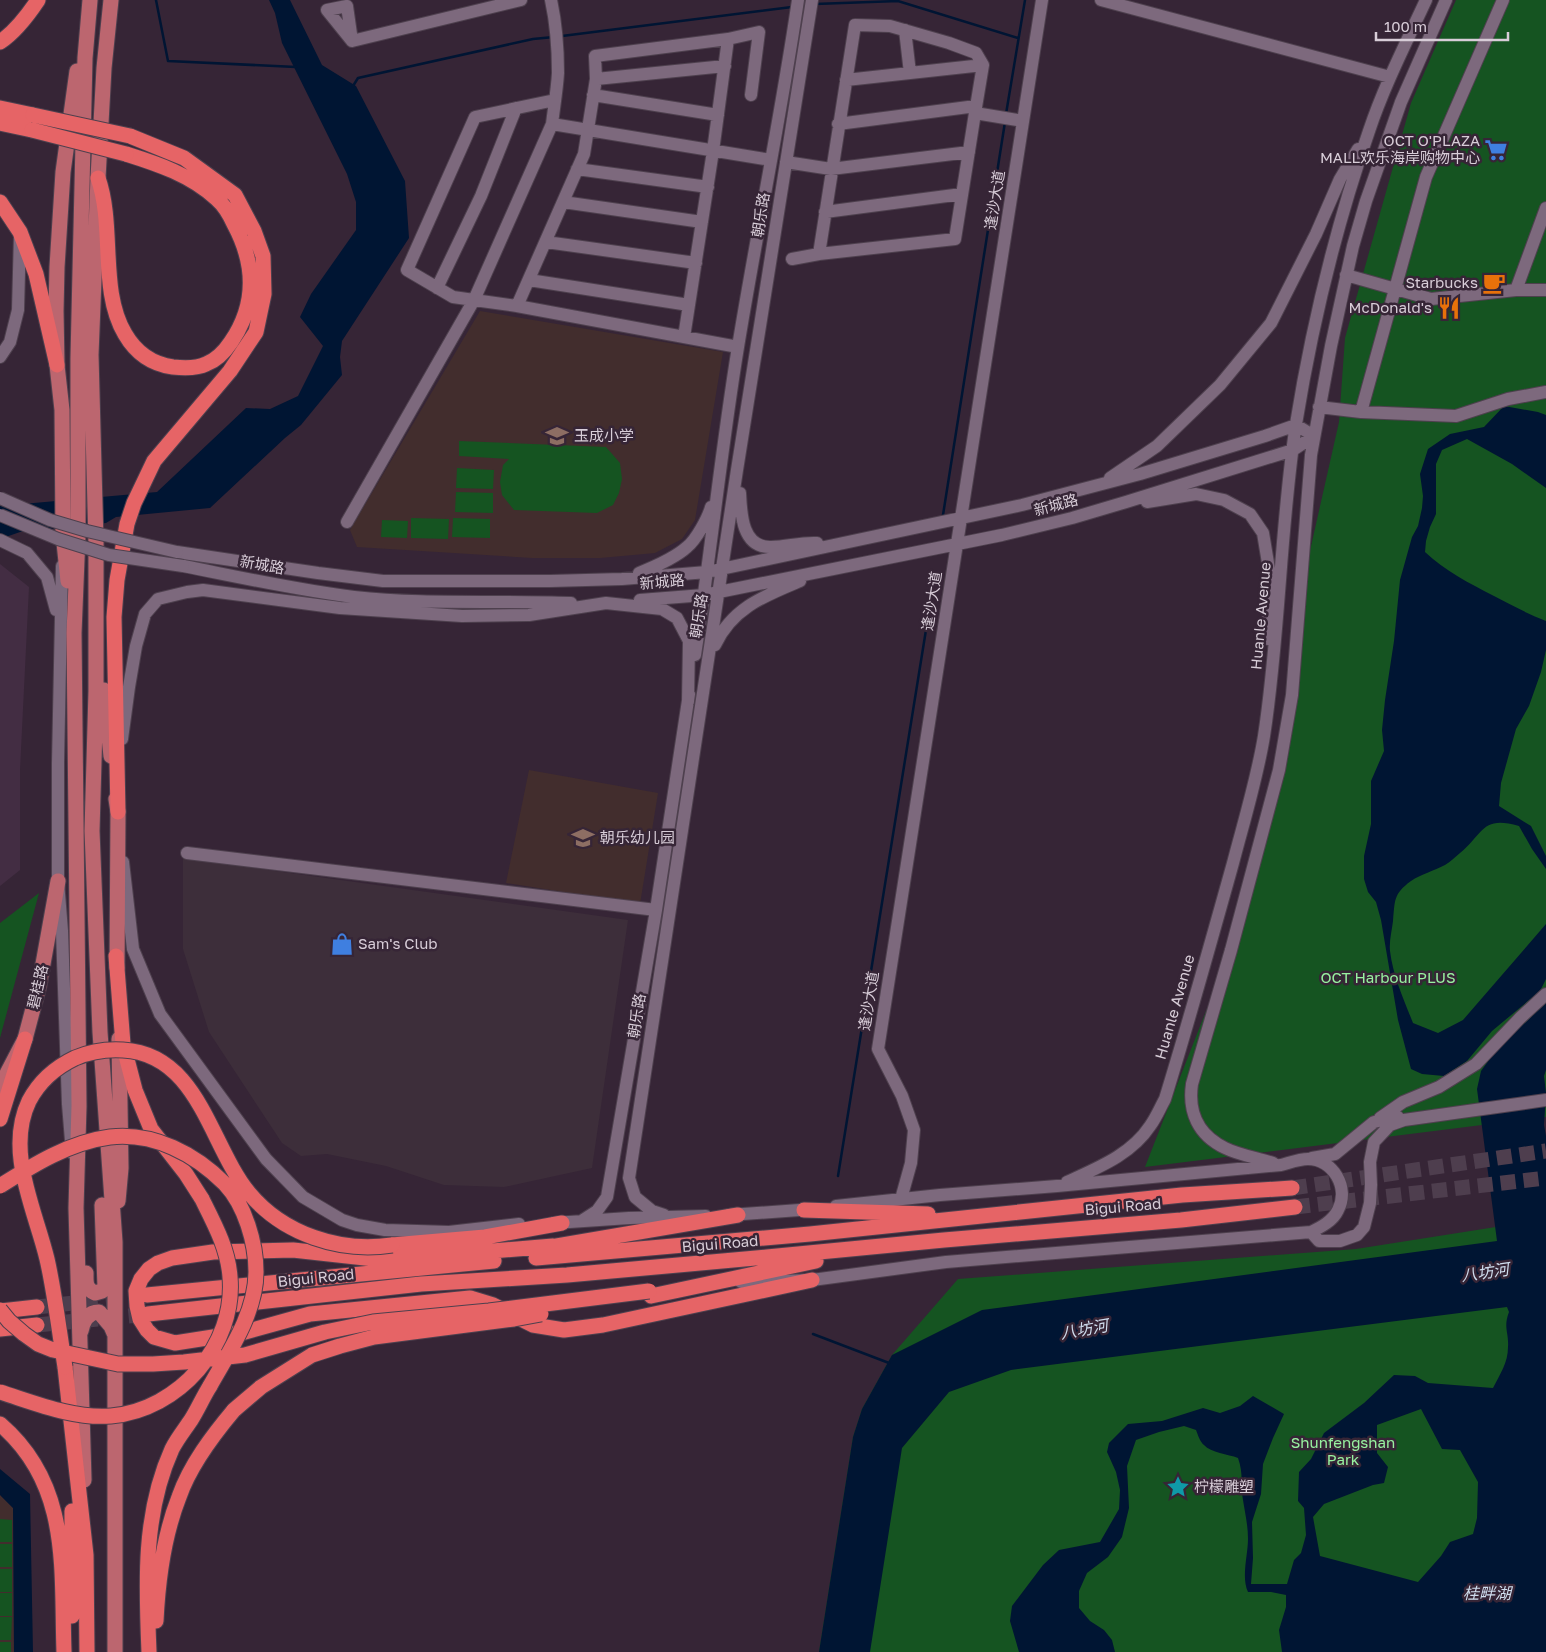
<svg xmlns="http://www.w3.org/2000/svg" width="1546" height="1652" font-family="'Golos Text','Noto Sans SC',sans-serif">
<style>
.commercial{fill:#3d2e3a}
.built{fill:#432d43}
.education{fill:#422d2d}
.green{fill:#155421}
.water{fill:#001533;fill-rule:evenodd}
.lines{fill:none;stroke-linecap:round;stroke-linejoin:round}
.stream{stroke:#001533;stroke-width:2.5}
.highway-tunnel{stroke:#4e3e4e;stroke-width:15;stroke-dasharray:15 8;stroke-linecap:butt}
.minor-casing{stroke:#4e404e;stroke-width:14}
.major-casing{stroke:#4e404e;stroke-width:17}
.highway-casing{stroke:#4e404e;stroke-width:17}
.minor{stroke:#7d697d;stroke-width:12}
.major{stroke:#bc666f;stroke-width:15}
.highway{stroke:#e66466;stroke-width:15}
.minor-bridge-casing{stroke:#4e404e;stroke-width:14;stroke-linecap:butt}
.highway-bridge-casing{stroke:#4e404e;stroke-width:17;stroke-linecap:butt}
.minor-bridge{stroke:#7d697d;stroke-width:12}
.highway-bridge{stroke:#e66466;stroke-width:15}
.labels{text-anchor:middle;stroke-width:5;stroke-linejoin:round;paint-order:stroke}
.poi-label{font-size:15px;fill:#d8cdd8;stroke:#362536;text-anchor:start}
.street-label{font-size:15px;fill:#d8cdd8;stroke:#362536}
.park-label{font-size:15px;fill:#98f2a0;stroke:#362536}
.water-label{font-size:16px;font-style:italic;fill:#cfddee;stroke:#362536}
</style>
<rect width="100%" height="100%" fill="#362536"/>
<path class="commercial" d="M183 858 628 920 592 1168 504 1187 444 1185 386 1166 327 1154 301 1156 282 1143 209 1032 183 949Z"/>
<path class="built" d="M0 564 29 587 20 770V870L0 886Z"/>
<path class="education" d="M480 311 723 352 695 520 682 539 655 553 600 558H532L357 547 350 530Z
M529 770 658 793 640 904 506 883Z
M0 1495 13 1508 14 1652H0Z"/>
<path class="green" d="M1456 0H1546V1117L1145 1167 1247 906 1292 725 1307 564 1339 422 1345 338 1411 103Z
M459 441 606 447 620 463 622 479 619 493 613 505 597 513 514 510 502 495 500 482 503 465 509 459 459 456Z
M457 468 494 470 493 489 456 488Z
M456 492 493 493V513L455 512Z
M411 518 449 519 448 539 411 538Z
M453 518 490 519V538L452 537Z
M382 520 408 521 407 538 381 537Z
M39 893 0 1038V923Z
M1546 1219V1652H819L853 1437 862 1409 892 1355 958 1279 1356 1249Z
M0 1519 12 1520V1542H0Z
M0 1544H12V1567H0Z
M0 1569H12V1592H0Z
M0 1593H12V1616H0Z
M0 1617H12L11 1640H0Z
M0 1642H11V1652H0Z"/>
<path class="water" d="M269 0H290L322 65 356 86 405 181 409 238 342 341 340 357 342 375 301 425 285 438 210 508 116 517 106 523 20 532 0 539V506L157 492 246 408 270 409 298 396 323 346 300 317 311 294 356 230V202L347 174 282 43 275 13Z
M1504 406 1538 412 1546 415V488L1512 464 1467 439 1442 450 1436 464V514L1430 527 1426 541 1425 552C1445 571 1469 583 1494 596 1511 605 1528 614 1546 621V650L1541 672 1529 706 1516 729 1501 783 1499 806 1531 826 1546 856V869L1532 849 1519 826C1482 815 1484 833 1460 853 1455 857 1450 862 1445 865 1434 871 1421 874 1411 881 1393 894 1395 901 1393 921 1392 930 1389 941 1390 951 1393 976 1404 1000 1413 1023L1438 1033 1463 1020 1546 924V979L1540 991 1492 1031 1467 1061 1444 1076 1422 1074 1411 1069 1398 1020 1381 920 1376 902 1368 892 1364 879V856L1371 824V781L1384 751 1382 730 1385 700 1394 641 1400 580 1412 537 1418 526 1422 508 1423 496 1420 474 1428 449 1450 434 1484 427Z
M1546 1003V1070L1544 1076 1546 1093 1544 1125 1546 1136V1652H1282L1279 1630 1286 1607V1595L1271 1592H1248C1241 1577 1248 1555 1248 1539 1248 1525 1245 1513 1243 1500 1240 1484 1244 1475 1238 1458 1228 1454 1211 1453 1204 1445 1200 1442 1198 1435 1196 1430L1184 1426 1159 1432 1136 1440 1127 1466 1129 1508 1122 1537 1108 1557 1087 1573 1079 1591V1608L1090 1621 1104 1630 1112 1640 1115 1652H1019L1010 1621 1012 1606 1043 1565 1059 1550 1100 1542 1119 1509 1120 1490 1116 1472 1107 1452 1109 1443 1128 1424 1162 1421 1203 1408 1220 1413 1240 1406 1253 1396 1284 1414 1273 1438 1263 1464 1261 1494 1252 1522 1253 1558 1251 1584H1287L1294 1560 1301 1553 1306 1535 1304 1508 1298 1501 1299 1472 1311 1459 1324 1433 1364 1403 1394 1375 1415 1376 1428 1383 1493 1388C1500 1374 1508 1363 1508 1347 1509 1332 1503 1328 1509 1312L1507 1307 1011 1370 949 1392 902 1448 870 1652H819L853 1437 862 1409 892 1355 982 1310 1497 1241 1477 1089 1481 1071 1497 1049ZM1421 1409 1442 1449 1460 1450 1478 1482 1477 1518 1473 1534 1450 1542 1441 1556 1418 1582 1320 1556 1313 1517 1324 1504 1373 1485 1384 1483 1388 1467 1377 1453V1425Z
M0 1469 30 1494 33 1652H14L13 1508 0 1495Z"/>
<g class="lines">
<path class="stream" d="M156 0 168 61 296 67
M815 4 898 1 1018 38
M562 36 792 7
M353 86 358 78 533 39 554 37
M1006 114 1025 0
M943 515 1005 122
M838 1176 935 574
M813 1334 889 1363"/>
<path class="highway-tunnel" d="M1292 1188 1546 1151
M1295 1207 1546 1178
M37 1307 147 1295
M37 1325 148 1314"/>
<defs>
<path id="minor" d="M551 0C556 23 558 49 558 73 557 90 554 107 552 124L474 300 453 297 407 270 475 117 555 100
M1101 0 1390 77
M347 6 352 41 327 10Z
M905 30 910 73
M728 39 759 32 751 95
M352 41 521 0
M596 79 725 66
M846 80 983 65
M593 95 718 115
M975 113 955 239 819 254 855 25 890 26 949 43 976 53 983 65 975 113 1023 121
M552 124 771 160
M838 124 976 106
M786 162 831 169 969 152
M577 169 708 187
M563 202 702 222
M825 212 962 194
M546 242 696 263
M792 259 819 254
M1346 275 1431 299 1516 290H1546
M529 280 689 305
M437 288 481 196 516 108
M1516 290 1546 208
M517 306 584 154 596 79 595 56 728 39 713 151 684 337
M0 357 10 342 18 310 20 234
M1319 407 1361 412 1456 416 1508 399 1546 392
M1361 412 1426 177 1503 0
M1110 478 1157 446 1220 385 1271 323 1316 234 1340 179 1358 149
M740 493C741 514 742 548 771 547 787 547 800 542 817 543
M1147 502 1196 494 1224 500 1250 514 1263 533 1270 575 1268 639
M347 522 474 300 517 306 738 347
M0 540 27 553 47 577 56 610
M177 552 318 573 383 581H550L622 579 707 572 1022 505 1140 474 1265 436 1296 425 1314 436 1293 450 1126 502 1072 518 1002 535 704 595 640 600
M62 566 58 763V881L62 931 68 1104 72 1153
M183 566C239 577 297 590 354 597 426 605 499 600 571 603
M639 573C654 567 675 558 687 547 696 540 708 518 711 507
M715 645C732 608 764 596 800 581
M695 655C711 553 721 450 738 347 757 231 781 116 798 0
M122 739 129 687 136 646 145 614 158 599 187 592 203 590 340 608 462 616 529 615 606 603 662 609 677 618 689 641 688 702
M187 853 656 910
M123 862 133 949 160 1014 266 1159 303 1197 342 1220 357 1225 385 1230 449 1232 519 1224
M1380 1118 1403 1102 1439 1087 1476 1064 1520 1018 1546 994
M1312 1158 1335 1154 1374 1122 1398 1117
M1273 1163C1258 1158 1239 1155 1225 1148 1198 1135 1188 1112 1192 1084L1231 950 1279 770 1292 695 1311 455 1331 346 1353 246 1366 201 1401 102 1446 0
M1067 1182C1097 1168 1131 1155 1150 1126 1156 1118 1160 1108 1165 1099 1189 1021 1211 942 1233 863 1244 821 1257 779 1264 736 1280 632 1280 527 1296 424 1312 325 1336 226 1369 131 1384 86 1406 43 1426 0
M901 1199 911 1163 914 1130 902 1096 878 1049 1042 0
M664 1215 652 1211 635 1197 629 1178 737 470 812 0
M729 1215 813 1209
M583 1220 597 1211 607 1197 656 910 689 694
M554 1223 629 1218 706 1216
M1311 1232 1319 1241H1340L1357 1235 1364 1227 1370 1203 1371 1185 1370 1162 1374 1142 1390 1125 1404 1120 1546 1100
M741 1282 812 1280 946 1262 1311 1232C1321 1227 1333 1221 1338 1210 1350 1188 1333 1159 1308 1159 1299 1159 1289 1163 1281 1165L1057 1186 940 1195 836 1206"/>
<path id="major" d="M111 0 104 68 98 178 91 355 96 543V691L92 831 100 1032 115 1242V1652
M68 581 63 533 62 410 57 365 56 311 57 267 63 172 77 71
M104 690 111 756
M116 799 118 812 117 968
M0 1087 25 1039 39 986 58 881
M118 1201 121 1168 119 1039
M86 1273C86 1282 85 1289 95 1293L102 1291 105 1287 102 1205
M81 1331C83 1321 88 1312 99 1312L111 1326 114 1333
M84 1480 76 1208 79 1106 74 633 78 535V358L85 58 90 0"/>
<path id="highway" d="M0 42C15 32 28 15 38 0
M0 108 33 115
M0 123 32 130
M98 178C115 226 99 291 125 334 136 353 151 364 173 367 183 368 196 369 206 364 217 360 225 351 231 342 257 304 255 263 234 224 230 215 224 205 217 199 191 175 158 164 126 154
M0 202 20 232 36 274 57 365
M118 812 114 617 117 580 127 524 134 503 154 461 230 371 256 332 264 294 263 256 254 231 235 195 184 158 130 136
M116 956 123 1044 135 1090 151 1129 186 1174 202 1199
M0 1119 25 1039
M804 1210 928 1214
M392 1245 485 1237 562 1223
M553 1246 383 1260 293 1250 213 1252 172 1258 158 1263 149 1269 141 1279 136 1291 137 1306 140 1319 147 1330 154 1337 175 1343 245 1332 310 1314 470 1298 493 1305 533 1325 564 1330 603 1325 812 1280
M545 1248 738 1215
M536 1258 810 1234 1182 1195 1292 1188
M147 1295 494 1261
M651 1296 816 1261
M0 1311 37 1307
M148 1314 421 1284 567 1275 767 1257 944 1240 1181 1220 1295 1207
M0 1329 37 1325
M65 1367 86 1555 87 1652
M0 1424C71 1485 61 1568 64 1652
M72 1511V1616
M156 1621C158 1579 164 1535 179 1497 190 1465 213 1435 234 1410
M149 1652C146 1583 143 1513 172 1449 177 1439 185 1429 191 1420 198 1409 203 1397 210 1386"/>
</defs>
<use href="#minor" class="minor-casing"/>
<use href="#major" class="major-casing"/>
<use href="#highway" class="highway-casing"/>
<use href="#minor" class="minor"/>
<use href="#major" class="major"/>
<use href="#highway" class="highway"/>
<defs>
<path id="minor-bridge" d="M0 498 50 520 87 531 177 552
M0 515 58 539 109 555 183 566"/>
<path id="highway-bridge" d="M33 115 130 136
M32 130 126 154
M0 1186C33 1165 70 1142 110 1137 154 1132 195 1154 225 1184 245 1205 256 1243 256 1272 256 1313 229 1352 210 1386
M0 1310 9 1321 24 1334 38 1344 53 1350 118 1364H153L184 1362 245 1355 325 1332 373 1322 489 1311 649 1291
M65 1367C59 1331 55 1294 47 1259 35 1209 5 1151 29 1101 39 1082 54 1068 75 1058 89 1052 107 1049 123 1050 199 1054 210 1146 249 1193 283 1234 340 1253 392 1245
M0 1392C35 1403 74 1419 111 1416 179 1410 236 1345 230 1277 228 1249 215 1225 202 1199
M234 1410 261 1387 312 1355 340 1346 374 1337 514 1319 541 1314"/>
</defs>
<use href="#minor-bridge" class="minor-bridge-casing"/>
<use href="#highway-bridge" class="highway-bridge-casing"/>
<use href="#minor-bridge" class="minor-bridge"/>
<use href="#highway-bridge" class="highway-bridge"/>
</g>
<defs>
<symbol id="supermarket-bare" viewBox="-9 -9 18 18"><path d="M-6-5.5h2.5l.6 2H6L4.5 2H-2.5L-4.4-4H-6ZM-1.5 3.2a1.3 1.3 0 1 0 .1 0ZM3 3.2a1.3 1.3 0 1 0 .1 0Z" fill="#3f7fe0" stroke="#362536" stroke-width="2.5" paint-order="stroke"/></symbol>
<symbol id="cafe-bare" viewBox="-9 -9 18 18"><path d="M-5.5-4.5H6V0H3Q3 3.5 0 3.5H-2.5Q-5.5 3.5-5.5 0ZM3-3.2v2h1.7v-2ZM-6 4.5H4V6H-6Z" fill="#e8710a" stroke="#362536" stroke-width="2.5" paint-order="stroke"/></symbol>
<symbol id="restaurant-bare" viewBox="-9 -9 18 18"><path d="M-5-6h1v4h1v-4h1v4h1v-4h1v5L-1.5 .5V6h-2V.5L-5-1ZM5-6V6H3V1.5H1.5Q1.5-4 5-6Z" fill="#e8710a" stroke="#362536" stroke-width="2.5" paint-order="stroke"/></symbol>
<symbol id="school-bare" viewBox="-9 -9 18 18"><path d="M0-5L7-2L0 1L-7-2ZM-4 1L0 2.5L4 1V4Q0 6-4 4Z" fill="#8d6e63" stroke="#362536" stroke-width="2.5" paint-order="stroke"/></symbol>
<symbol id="shop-bare" viewBox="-9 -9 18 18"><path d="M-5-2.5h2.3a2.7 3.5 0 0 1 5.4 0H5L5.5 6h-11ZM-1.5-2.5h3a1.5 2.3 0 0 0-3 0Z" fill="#3f7fe0" stroke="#362536" stroke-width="2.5" paint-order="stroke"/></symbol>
<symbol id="sight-bare" viewBox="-9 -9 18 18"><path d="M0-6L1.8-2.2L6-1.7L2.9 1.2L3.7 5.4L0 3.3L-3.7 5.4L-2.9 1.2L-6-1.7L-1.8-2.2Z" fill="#0f9aa8" stroke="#362536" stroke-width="2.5" paint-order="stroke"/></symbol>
</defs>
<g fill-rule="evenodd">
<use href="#supermarket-bare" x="1480" y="134" width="32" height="32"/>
<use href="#cafe-bare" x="1478" y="267" width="32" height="32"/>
<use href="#restaurant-bare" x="1433" y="292" width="32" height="32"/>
<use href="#school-bare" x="541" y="420" width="32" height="32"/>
<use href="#school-bare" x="567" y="822" width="32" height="32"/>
<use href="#shop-bare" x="326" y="928" width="32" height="32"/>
<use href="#sight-bare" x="1162" y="1471" width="32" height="32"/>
</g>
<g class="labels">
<g class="poi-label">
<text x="1480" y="146" text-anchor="end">OCT O'PLAZA<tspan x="1480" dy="17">MALL欢乐海岸购物中心</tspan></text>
<text x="1478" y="288" text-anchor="end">Starbucks</text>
<text x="1432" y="313" text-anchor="end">McDonald's</text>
<text x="574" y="441">玉成小学</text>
<text x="600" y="843">朝乐幼儿园</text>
<text x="358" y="949">Sam's Club</text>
<text x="1194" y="1492">柠檬雕塑</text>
</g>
<g class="street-label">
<text transform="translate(995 200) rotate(-81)" y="5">逢沙大道</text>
<text transform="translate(761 215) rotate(-81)" y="5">朝乐路</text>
<text transform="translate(1056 505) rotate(-15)" y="5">新城路</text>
<text transform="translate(262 565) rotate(10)" y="5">新城路</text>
<text transform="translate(662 582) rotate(-5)" y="5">新城路</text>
<text transform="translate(932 601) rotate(-81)" y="5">逢沙大道</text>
<text transform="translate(699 616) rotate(-81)" y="5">朝乐路</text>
<text transform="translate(1261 616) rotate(-85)" y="5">Huanle Avenue</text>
<text transform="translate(38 987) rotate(-77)" y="5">碧桂路</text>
<text transform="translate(869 1001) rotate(-81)" y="5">逢沙大道</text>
<text transform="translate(1175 1007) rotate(-74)" y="5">Huanle Avenue</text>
<text transform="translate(637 1016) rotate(-81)" y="5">朝乐路</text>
<text transform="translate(1123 1207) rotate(-5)" y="5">Bigui Road</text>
<text transform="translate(720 1244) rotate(-5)" y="5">Bigui Road</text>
<text transform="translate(316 1278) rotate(-6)" y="5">Bigui Road</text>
</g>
<g class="park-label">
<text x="1388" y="983">OCT Harbour PLUS</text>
<text x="1343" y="1448">Shunfengshan<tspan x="1343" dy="17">Park</tspan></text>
</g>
<g class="water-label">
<text transform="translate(1485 1272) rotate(-8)" y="6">八坊河</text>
<text transform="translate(1084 1329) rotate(-10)" y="6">八坊河</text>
<text x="1487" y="1599">桂畔湖</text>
</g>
</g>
<path d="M1376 32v8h132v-8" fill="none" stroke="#d8cdd8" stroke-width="2.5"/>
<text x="1384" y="32" font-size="15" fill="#d8cdd8" stroke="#362536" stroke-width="4" paint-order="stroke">100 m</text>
</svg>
